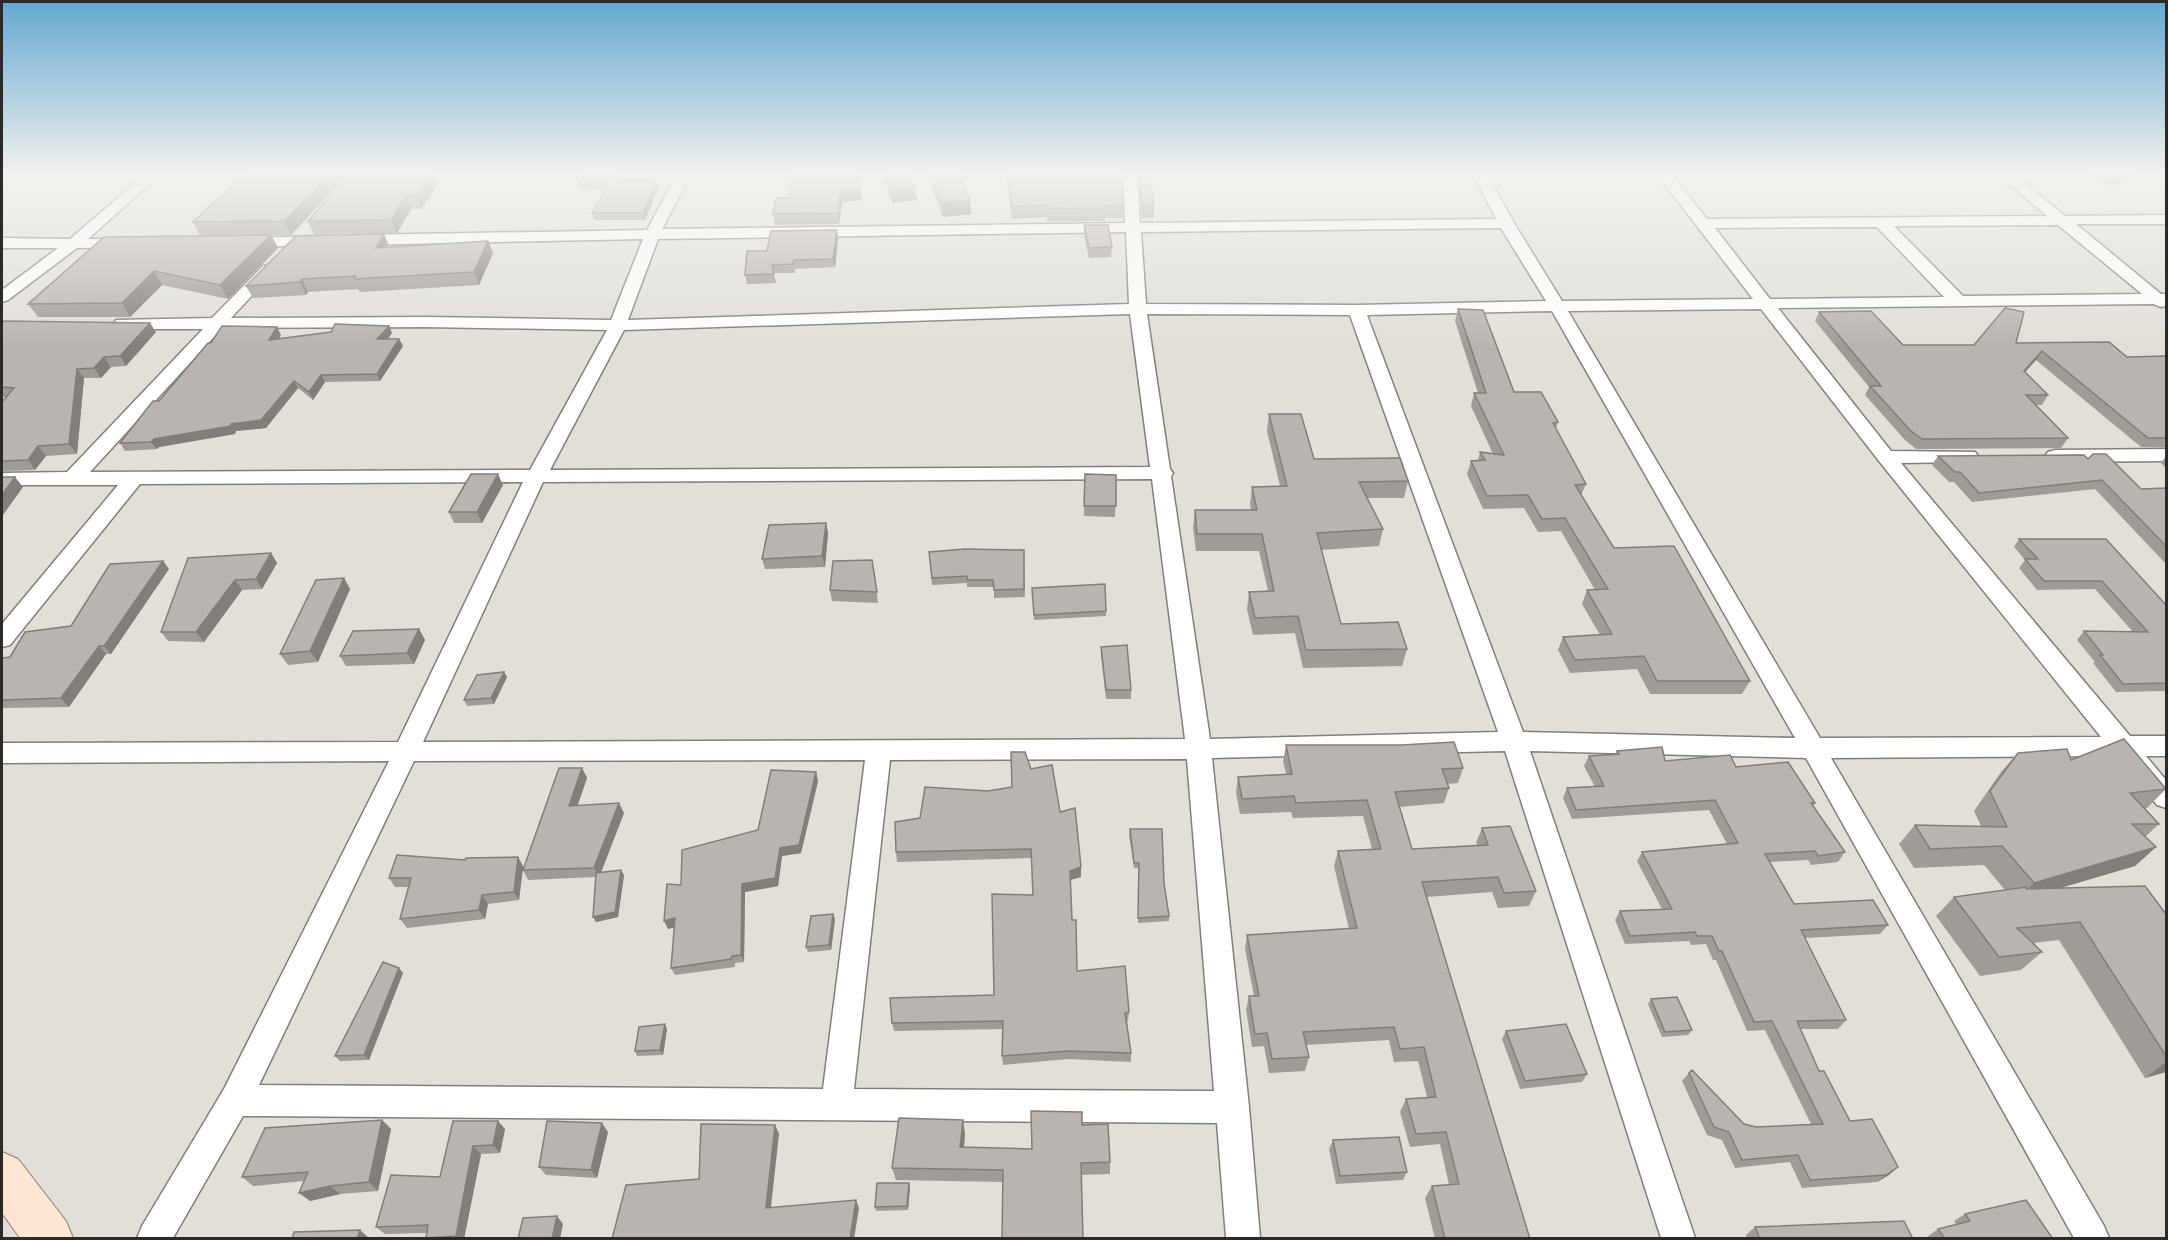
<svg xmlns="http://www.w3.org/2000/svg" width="2168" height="1240" font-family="Signika,sans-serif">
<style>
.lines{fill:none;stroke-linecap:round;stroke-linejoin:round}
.street-casing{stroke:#827f7b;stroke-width:3}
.secondary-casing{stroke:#827f7b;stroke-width:2}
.street{fill:#fff;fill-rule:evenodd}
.secondary{fill:#fee7d2;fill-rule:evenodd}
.wall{fill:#a09b97}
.shaded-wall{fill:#827e7b}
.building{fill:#bab4b0;stroke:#827e7b;stroke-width:1.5}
</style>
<rect width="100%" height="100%" fill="#e2dfd9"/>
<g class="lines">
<defs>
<path id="street" d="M146 174H161L88 239H125L133 244 130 247 77 248 8 300 2 302V290L58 248H2V238L70 239Z
M677 174H691L662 229 1125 223 1123 174H1137L1140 223 1496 219 1473 174H1487L1514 223 1562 301 1753 299 1657 174H1671L1707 219 2047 216 1998 174H2013L2065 216 2166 215V224H2076L2161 294H2166V306L2161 307 2153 304 1778 308 1891 451 1975 452 1978 456 1975 460 1968 462 1901 463 2130 736H2166V756H2146L2166 780V808L2157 805 2117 756 1831 758 2104 1226 2109 1238H2074L1806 758 1530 751 1695 1238H1661L1505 751 1212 758 1249 1107 1260 1238H1226L1217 1123 243 1116 173 1238H137L142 1226 224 1089 389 761 2 763V743L398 742 523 482 140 484 10 645 2 647V624L118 485H2V473L67 472 203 329H122L116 328 114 324 116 320 212 318 263 266H275L277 269 231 318 426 317 611 320 643 239 356 245 348 240 356 235 647 230ZM2058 225 2142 294 1963 296 1894 226ZM1877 227 1944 297 1770 299 1715 228ZM1501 228 1546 301 1357 305 1146 304 1141 232ZM1126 232 1129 304 628 320 658 239ZM1761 309 1879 461 2101 737 1820 738 1568 311ZM1552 311 1795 738 1523 732 1367 315ZM1130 314 1150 467 550 470 624 330ZM1147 314 1350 315 1498 732 1210 739 1171 476 1173 473 1170 469ZM426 327 607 330 530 470 90 472 222 328ZM1152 479 1185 739 423 742 543 482ZM1187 759 1214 1091 854 1089 890 760ZM865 760 823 1089 259 1085 414 761Z
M320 236 325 238 328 241 325 244 245 248 237 243 245 238Z
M2166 449V461L2055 462 2048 460 2045 456 2048 452 2055 450Z"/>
<path id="secondary" d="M2 1152 18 1159 66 1221 73 1238H20L2 1213Z"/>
</defs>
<use href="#street" class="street-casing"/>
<use href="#secondary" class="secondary-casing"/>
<use href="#street" class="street"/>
<use href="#secondary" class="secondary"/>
</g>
<path class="wall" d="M245 174H348L291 235H271L278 248 228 299 162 285 130 317H38L28 304 200 236 193 222Z
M786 174 860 188 862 200 842 202 839 224 775 225 773 214 791 198Z
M884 174H911L917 200 892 203 884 179Z
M928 174H959L971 214 943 217 929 180Z
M1006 174H1122L1123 218H1105V221H1047V217L1012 219Z
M1139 174H1150L1154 206V218H1142Z
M2081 174H2144L2112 186Z
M613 181 659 186 645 220H594L592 213 605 189 580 190 578 185Z
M439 183 421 209H411L397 233 314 235 308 221Z
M1084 225 1112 247 1111 257 1089 258 1084 235Z
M838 239 835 267 795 269V273H774L776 283 747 284 745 275 767 251Z
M488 241 493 253 479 285 360 292 358 289 308 292 306 295 253 298 246 286 389 247Z
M1458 309 1514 392 1558 422 1556 428 1586 484 1581 495 1614 548 1750 681 1742 694H1650L1637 669 1570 673 1558 650 1563 637 1600 635 1582 604 1587 590H1595L1561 531 1538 532 1524 508 1483 509 1467 474 1471 461 1478 460 1480 452 1493 454 1471 406 1474 393H1478L1455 321Z
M1819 312 1903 345H1974L2016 343 2127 357 2166 356V447H2141L2036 360 2025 372 2048 395 2042 405H2036L2068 438 2061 448 1916 449 1905 440 1865 395 1869 387 1815 321Z
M2 321 156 332 126 366 111 367 101 378H84L77 454 46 456 35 470 2 471V402L6 397H2Z
M389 326 392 333 388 339H399L403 346 380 381 325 382 313 400 298 388 266 428 236 431 235 434 159 447 157 449 125 451 120 443 281 335 279 339Z
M1269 414 1314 459 1408 481 1404 498H1367L1383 529 1379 546 1321 550 1341 624 1407 649 1402 666 1303 668 1295 633 1253 635 1247 609 1249 592 1268 591 1259 551H1196L1193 527 1195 510H1251L1250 504 1252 487 1280 486 1267 431Z
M1938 456 2088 459 2141 489 2166 488V564L2095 489 1972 502 1954 482H1949L1932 465Z
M2166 456V468L2161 463Z
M1085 474 1116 475 1115 517 1084 516Z
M503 485 482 523H454L449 512Z
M826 523 828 533 825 567 765 569 762 559Z
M2019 539 2166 605V691L2116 692 2093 663 2095 662 2077 640 2084 631 2133 632 2095 589 2037 590 2019 568 2025 560 2014 547Z
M1024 550 1025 597 994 598V587H967V583L932 585 929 552Z
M271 553 277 563 262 589 242 590 204 642 168 641 161 632Z
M169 569 111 654H106L69 707 2 708V659L10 657 71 626Z
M874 570 878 603 832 601 830 590Z
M344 578 350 589 318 662 288 665 280 654Z
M1032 588 1106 611V616L1034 620Z
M419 629 425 640 414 664 346 666 340 656Z
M1101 647 1131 690V699H1106L1101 656Z
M507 677 494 704 467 706 464 700Z
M1286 745 1463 768 1458 783 1447 784 1449 788 1444 803 1399 807 1412 849 1477 845 1476 843 1482 828 1536 891 1529 906 1498 908 1492 892 1427 897 1530 1239H1435L1425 1198 1432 1186 1449 1185 1440 1144 1410 1147 1400 1112 1406 1099 1427 1097 1418 1061 1394 1062 1389 1040 1306 1045 1309 1057 1305 1071 1269 1073 1264 1046 1252 1047 1246 1010 1249 996H1254L1245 949 1247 935 1349 929 1334 866 1338 851 1372 849 1363 816 1293 818 1291 812 1240 814 1236 792 1238 777 1286 774 1283 761Z
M1617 751 1665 761 1736 767 1815 803 1813 806 1845 852 1838 862 1811 865 1808 860 1769 862 1794 904 1888 925 1880 934 1805 938 1846 1020 1838 1029H1800L1819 1071 1850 1121 1889 1175 1877 1182 1802 1188 1790 1162 1735 1168 1722 1140 1707 1135 1682 1081 1689 1073 1744 1124 1756 1127 1811 1124 1765 1030 1747 1031 1716 960H1713L1706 944 1691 945 1689 941 1625 944 1615 920 1620 911 1662 909 1637 861 1642 852 1727 844 1709 810 1572 819 1563 798 1567 788 1595 787 1584 766 1589 756 1615 755Z
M2018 753 2071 760 2166 789 2147 808 2145 809 2159 824 2145 837 2156 847 2135 866 2060 888 2166 914V1072L2145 1078 2059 940 2033 943 2042 952 2021 970 1980 976 1936 916 1954 897 2005 890 1984 865 1914 868 1899 844 1915 825 1981 826 1974 811 2001 772Z
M582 768 587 778 577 806 624 813 601 873 624 875 618 917 596 922V877L528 880 523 870 519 900 488 904 485 919 407 928 400 919 408 887H395L389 878 523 866V870Z
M1031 769 1060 812 1081 877 1070 880 1072 920 1077 971 1129 1012 1128 1021H1127L1131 1053V1062L1068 1059 1003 1065 1002 1056 1003 1029 894 1031 892 1023 994 995 1033 895 1032 858 897 862 896 852 920 818 988 791 1012 787Z
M816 772 818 781 801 853 782 856 778 886 745 892 744 962 735 963V967L675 975 671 968 675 927 668 929 681 885 758 830Z
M1130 829 1169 916V921L1138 923V868H1134L1129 835Z
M835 919 831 950 808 952 806 947Z
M403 973 369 1060 340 1061 335 1056Z
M1651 999 1692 1030 1688 1035 1662 1037 1648 1004Z
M667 1029 663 1055 637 1056 635 1051Z
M1506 1031 1587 1074 1582 1082 1520 1089 1502 1039Z
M382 1120 391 1129 378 1191 340 1194 310 1201 304 1181 253 1186 242 1177Z
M453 1121 505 1129 500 1153 481 1154 464 1239H427L426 1238 427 1233 385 1234 376 1227 440 1177Z
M1082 1125 1110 1162V1174L1081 1175 1003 1182 896 1180 892 1168 965 1133 964 1147 1032 1149Z
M608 1132 597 1178 546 1175 539 1167Z
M1333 1140 1407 1172 1403 1180 1336 1184 1329 1149Z
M910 1187 908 1210 876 1211 875 1207Z
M1965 1214 2053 1239H1929L1927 1237 1938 1229 1957 1225 1954 1221Z
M1755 1227 1913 1239H1747L1746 1235Z"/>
<path class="shaded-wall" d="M330 174H348L291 235 284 221Z
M431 174H435L439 183 421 209 416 196Z
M613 174H616L609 189 608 184Z
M2125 174H2144L2112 186 2118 176Z
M657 179 659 186 645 220 643 213Z
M915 186 917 200 892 203 890 188Z
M860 188 862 200 842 202 839 224 838 213 840 191Z
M406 196 411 209 397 233 391 220Z
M970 200 971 214 943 217 942 203Z
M837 230 838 239 835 267 833 259Z
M384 234 389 246 376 248Z
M271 235 278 248 228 299 220 285Z
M488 241 493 253 479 285 474 272Z
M154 271 162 285 130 317 122 303Z
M302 279 308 292 306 295 300 282Z
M150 323 156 332 126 366 120 356Z
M389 326 392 333 381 347 377 339Z
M277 327 281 335 273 347 269 340Z
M399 339 403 346 380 381 377 374Z
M2042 351 2036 360 2018 380 2024 371Z
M104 357 111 367 101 378 94 368Z
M77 369 84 378 77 454 69 444Z
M321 375 325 382 313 400 309 392Z
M294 381 298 388 266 428 236 431 235 434 159 447 157 449 151 442 154 439 231 424Z
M38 446 46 456 35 470 28 460Z
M498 474 503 485 482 523 477 512Z
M15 477 23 487 3 515 2 513V495Z
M826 523 828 533 825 567 822 556Z
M271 553 277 563 262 589 256 579Z
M163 561 169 569 111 654 104 646Z
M344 578 350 589 318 662 310 651Z
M235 580 242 590 204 642 196 632Z
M419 629 425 640 414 664 407 653Z
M99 646 106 654 69 707 61 698Z
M504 672 507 677 494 704 491 698Z
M582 768 587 778 574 816 569 806Z
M816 772 818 781 801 853 782 856 778 886 745 892 744 962 741 955 742 884 780 848Z
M619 803 624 813 599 877 594 868Z
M2156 847 2135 866 2016 901 2034 883Z
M518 857 523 866 519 900 514 892Z
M1081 867V877L1070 880V871Z
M621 870 624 875 618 917 596 922 593 917Z
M482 895 488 904 485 919 479 910Z
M833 914 835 919 831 950 829 945Z
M675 918 679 926 668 929 664 921Z
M399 968 403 973 369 1060 364 1055Z
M665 1024 667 1029 663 1055 660 1050Z
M2166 1062V1072L2145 1078Z
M382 1120 391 1129 378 1191 369 1182Z
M963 1120 965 1133 963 1160 960 1147Z
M498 1121 505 1129 500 1153 493 1145Z
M602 1123 608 1132 597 1178 591 1170Z
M775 1125 779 1134 770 1216 766 1208Z
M473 1146 481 1154 464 1239H459L456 1236Z
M1898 1167 1889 1175 1877 1182 1886 1175Z
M909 1183 910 1187 908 1210 907 1206Z
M330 1186 340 1194 310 1201 299 1193Z
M856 1200 859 1208 854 1239H850Z
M557 1216 563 1224 560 1239H552Z
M360 1230 370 1239H357Z"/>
<path class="building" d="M245 174H330L284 221 193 222Z
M350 174H431L416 196H406L391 220 308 221Z
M584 174H613L608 184 578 185Z
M786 174H856L860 188 840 191 838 213 773 214 776 198H791Z
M885 174H911L915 186 890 188Z
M930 174H959L970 200 942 203Z
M1007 174H1122L1123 206H1105V209H1082L1047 208V205L1012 207Z
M1140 174H1150L1154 206H1142Z
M2110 174H2125L2118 176Z
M657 179 643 213H592L610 181Z
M1084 225H1108L1112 247 1089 248Z
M837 230 833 259 794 260 793 264 772 265 774 274 745 275 747 251H767L771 231Z
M384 234 376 248 488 241 474 272 354 279 356 276 302 279 300 282 246 286 296 236Z
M271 235 220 285 154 271 122 303 28 304 104 237Z
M2005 308 2024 312 2016 343 2109 342 2127 357 2166 356V438H2148L2042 351 2024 371 2048 395H2026L2068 438 1922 439 1911 431 1870 386H1881L1819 312 1871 311 1903 345H1974Z
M1458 309 1483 310 1514 392H1541L1558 422 1553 423 1586 484 1575 485 1614 548 1674 546 1750 681H1657L1644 656 1575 660 1563 637 1612 634 1587 590 1608 589 1565 518 1542 519 1528 495 1487 496 1471 461 1485 460 1480 452 1504 455 1474 393H1486Z
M2 321 150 323 120 356 104 357 94 368 77 369 69 444 38 446 28 460 2 461V402L14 388 2 387Z
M335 324 389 326 377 339H399L377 374 321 375 309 392 294 381 261 420 231 424V426L154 439 151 442 120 443 153 401H159L208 343H211L222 326 277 327 269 340 331 332Z
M1269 414H1301L1314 459 1400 458 1408 481 1359 482 1383 529 1317 533 1341 624 1398 622 1407 649 1306 650 1298 616 1255 618 1249 592 1274 591 1262 534H1197L1195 510H1257L1252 487 1287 486Z
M2093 454H2106L2141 489 2166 488V546L2102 480 1979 493 1960 472H1955L1938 456 2084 455 2088 459Z
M471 474H498L477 512H449Z
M1085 474 1116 475V506H1084Z
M2 477H15L2 495Z
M826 523 822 556 762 559 769 525Z
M2019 539H2106L2166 605V683L2123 684 2100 655H2103L2084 631 2148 632 2102 581H2044L2025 559H2038Z
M965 549 1024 550V589L994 590 993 580H967V576L932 578 929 552Z
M271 553 256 579 235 580 196 632H161L188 558Z
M872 560 877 592 830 590 833 561Z
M163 561 104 646H99L61 698 2 700V659L3 658 10 657 25 632 71 626 110 564Z
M344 578 310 651 280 654 316 580Z
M1105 584 1106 611 1034 615 1032 588Z
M419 629 407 653 340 656 353 631Z
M1127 645 1131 690H1106L1101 647Z
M504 672 491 698 464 700 477 675Z
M2124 739 2166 789 2130 793 2159 824H2132L2156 847 2034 883 2002 846 1930 849 1915 825 2007 827 1990 791 2018 753 2067 749 2071 760Z
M1454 742 1463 768 1442 769 1449 788 1395 792 1412 849 1488 845 1482 828 1510 826 1536 891 1504 893 1498 877 1422 882 1530 1239H1445L1432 1186 1459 1184 1446 1132 1416 1134 1406 1099 1436 1097 1424 1047 1400 1049 1394 1027 1303 1032 1309 1057 1272 1059 1267 1033 1255 1034 1249 996H1259L1247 935 1357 928 1338 851 1381 849 1367 800 1296 803 1294 796 1242 799 1238 777 1292 774 1286 745H1401Z
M1662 747 1665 761 1730 755 1736 767 1788 762 1815 803H1811L1845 852 1818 856 1815 851 1765 854 1794 904 1873 900 1888 925 1801 930 1846 1020 1797 1021 1819 1071H1824L1850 1121 1872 1119 1898 1167 1886 1175 1810 1180 1798 1155 1742 1160 1729 1132 1714 1127 1689 1073 1692 1070 1744 1124 1756 1127 1823 1124 1772 1021 1754 1022 1722 951H1719L1712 936H1697L1695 932 1630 936 1620 911 1672 909 1642 852 1738 843 1715 800 1576 810 1567 788 1604 786 1589 756 1619 754 1617 751Z
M1011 752H1025L1031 769 1052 765 1060 812 1075 808 1081 867 1070 871 1072 920H1076L1077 971 1125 966 1129 1012 1125 1013 1131 1053 1068 1051 1002 1056 1003 1021 892 1023 890 998 994 995 992 894 1033 895 1031 849 896 852 895 822 920 818 925 787 988 791 1012 787Z
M559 768H582L569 806 619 803 594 868 523 870Z
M771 770 816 772 799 845 780 848 775 878 742 884 741 955 732 956 731 959 671 968 675 918 664 921 667 884 681 885 682 850 758 830Z
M1130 829H1162L1164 883 1169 916 1138 918 1139 863H1134Z
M397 855 465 860 466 858 518 857 514 892 482 895 479 910 400 919 411 878H389Z
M621 870 615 912 593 917 596 873Z
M2145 886 2166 914V1056L2080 922 2017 928 2042 952 1999 957 1954 897 2026 887V889Z
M833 914 829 945 806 947 811 916Z
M383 962 399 968 364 1055 335 1056Z
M1677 997 1692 1030 1665 1032 1651 999Z
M665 1024 660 1050 635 1051 639 1027Z
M1566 1024 1587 1074 1525 1081 1506 1031Z
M1031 1111 1082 1112V1125L1108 1124 1110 1162 1081 1163 1083 1239H1002L1003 1170 892 1168 899 1118 963 1120 960 1147 1032 1149Z
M382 1120 369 1182 330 1186 299 1193 308 1172 242 1177 265 1128Z
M453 1121H498L493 1145 473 1146 456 1236 426 1238 428 1225 376 1227 391 1175 440 1177Z
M547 1121 602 1123 591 1170 539 1167Z
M701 1124 775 1125 766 1208 856 1200 850 1239H612L626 1185 699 1179Z
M1399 1137 1407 1172 1340 1176 1333 1140Z
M877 1183H909L907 1206 875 1207Z
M2026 1200 2053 1239H1945L1938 1229 1970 1221 1965 1214Z
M557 1216 552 1239H518L523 1218Z
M1904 1221 1913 1239H1760L1755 1227Z
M360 1230 357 1239H292L294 1232Z"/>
<linearGradient id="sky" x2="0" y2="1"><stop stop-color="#63a8d1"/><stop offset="0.5" stop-color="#f2f1ee"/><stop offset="1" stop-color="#f2f1ee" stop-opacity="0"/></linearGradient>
<rect width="2168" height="347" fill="url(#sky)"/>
<rect width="2168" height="1240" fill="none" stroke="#2b2a28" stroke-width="6"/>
</svg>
